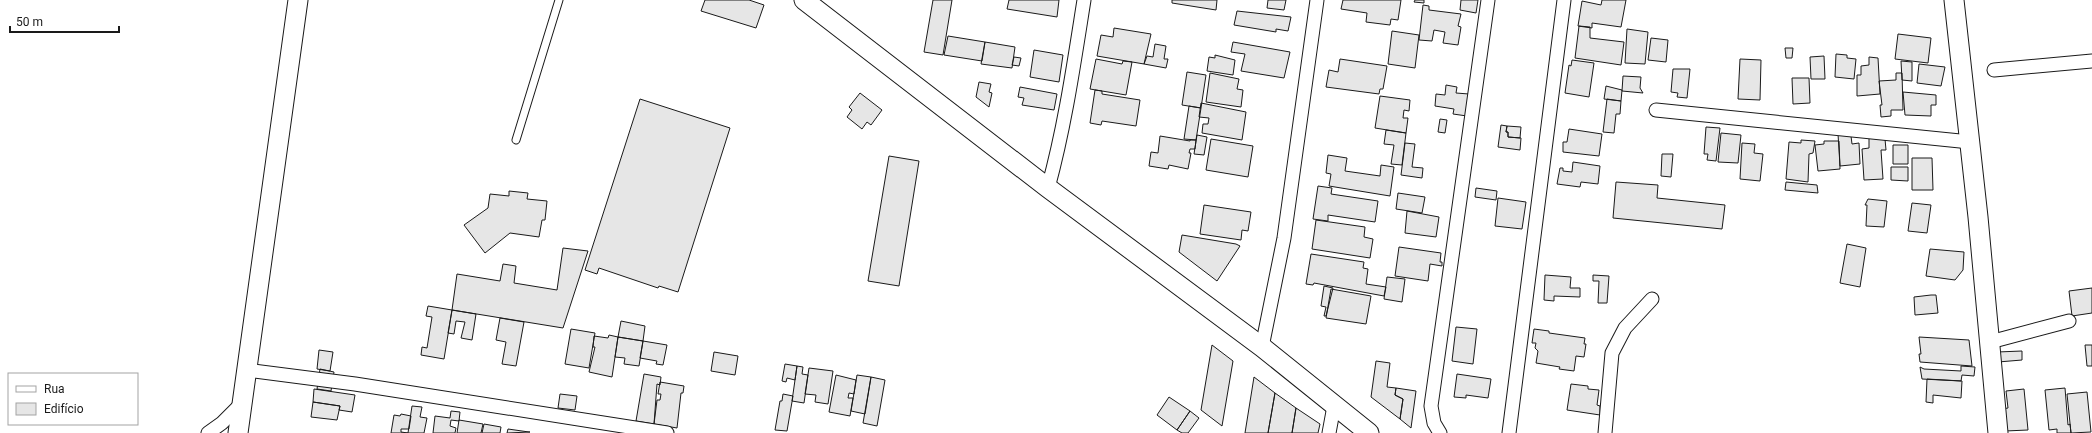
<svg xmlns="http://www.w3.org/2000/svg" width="2092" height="433" font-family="Roboto,sans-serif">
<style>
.building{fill:#e6e6e6;stroke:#1a1a1a}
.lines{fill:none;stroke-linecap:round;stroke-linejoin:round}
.lane-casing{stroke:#1a1a1a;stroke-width:9}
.street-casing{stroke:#1a1a1a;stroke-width:15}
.secondary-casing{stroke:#1a1a1a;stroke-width:21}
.lane{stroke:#fff;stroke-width:7}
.street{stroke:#fff;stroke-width:13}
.secondary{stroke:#fff;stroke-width:19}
</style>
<rect width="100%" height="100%" fill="#fff"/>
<path class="building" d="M705 0H749L764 5 756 28 701 11Z
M933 0H952L943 55 924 52Z
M1009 0H1059L1057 17 1007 9Z
M1172 0H1217L1216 10 1172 3Z
M1268 0H1286L1284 10 1267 8Z
M1343 0H1401L1398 20 1391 19 1390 25 1366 22 1367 13 1341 9Z
M1415 0H1424V3L1414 2Z
M1461 0H1478L1476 13 1460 10Z
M1602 0H1626L1621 27 1592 23V28L1578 26 1582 1 1601 5Z
M1423 5 1429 6V10L1461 14 1458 26 1461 27 1458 45 1443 43 1445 32 1434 30 1432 41 1419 40Z
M1237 11 1291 17 1288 31 1276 29V32L1234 25Z
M1579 26 1590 27V38L1624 42 1621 65 1575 58Z
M1114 28 1151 34 1144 64 1097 56 1101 35 1113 37Z
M1627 29 1648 32 1645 64 1625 63Z
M1392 31 1419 35 1415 68 1388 64Z
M1898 34 1931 38 1928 63 1895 59Z
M948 36 985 42 982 61 944 55Z
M1651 38 1668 40 1666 62 1648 60Z
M985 42 1015 47 1012 68 981 64Z
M1233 42 1290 52 1284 78 1241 71 1245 54 1231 52Z
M1155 44 1166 46 1164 59H1168L1166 68 1144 64 1147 56 1153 57Z
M1785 48H1793L1792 58H1786Z
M1034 50 1063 55 1059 82 1030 77Z
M1836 54 1847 55V58L1856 59 1854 79 1835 77Z
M1215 55 1235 60 1233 75 1207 71 1209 57 1215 58Z
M1824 56 1825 79H1811L1810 57Z
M1014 57 1021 58 1019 66 1012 65Z
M1869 57 1878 58 1880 94 1857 96V75H1861V66L1869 65Z
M1096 59 1122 64 1123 61 1132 62 1126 95 1090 89Z
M1340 59 1387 66 1383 89H1380L1379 94 1326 87 1329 70 1338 72Z
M1740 59 1761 60 1760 100 1738 99Z
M1572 60 1594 63 1589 97 1565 93 1569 65 1571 66Z
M1901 61 1912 62V81L1902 80Z
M1919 64 1945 67 1941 86 1917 83Z
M1673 69H1690L1687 98 1677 97 1678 93 1671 92Z
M1187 72 1206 75 1201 108 1182 105Z
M1210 73 1239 79 1237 89 1243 90 1241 107 1206 102Z
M1896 73H1902L1903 110H1891V116L1881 117 1880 105H1882L1879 81 1896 80Z
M1623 76 1641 77 1640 88 1643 93 1622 91Z
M1792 78H1809L1810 103 1793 104Z
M979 82 991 84 989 92 992 93 989 107 976 97Z
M1446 85 1457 87 1456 93 1469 94 1467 116 1453 114 1454 109 1435 106 1436 94 1445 95Z
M1606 86 1622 90 1621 101 1604 99Z
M1020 87 1057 94 1054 110 1022 105 1024 98 1018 97Z
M1095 90 1102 91V94L1140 100 1136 126 1102 121 1101 125 1090 123Z
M1903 92 1936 95V105H1931V116L1905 115Z
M860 93 882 110 871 125 867 122 862 129 847 117 852 110 849 107Z
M1380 96 1410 100 1409 111 1404 110 1403 118H1408L1406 133 1375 128Z
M640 99 730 128 678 292 659 286 658 288 599 268 597 274 585 270Z
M1607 99 1621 101 1620 114H1616L1614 133 1603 132Z
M1201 103 1246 112 1242 140 1202 133 1203 124H1208L1209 118 1199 117Z
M1189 106 1201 108 1196 140 1184 139Z
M1440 119 1447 120 1445 133 1438 132Z
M1501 125 1507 126 1506 132H1508V137L1521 138 1520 150 1498 147Z
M1507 126 1521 127 1520 138 1508 137V132H1506Z
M1706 127 1720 128 1716 161 1707 160 1708 154H1704Z
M1569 129 1602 134 1599 156 1563 152V142H1567Z
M1386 130 1406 133 1402 165 1391 164 1394 145 1384 144Z
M1721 133 1741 135 1738 163 1718 162Z
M1838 134 1851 136 1852 144 1859 143 1860 164 1840 166Z
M1197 135 1207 137 1204 155 1194 154Z
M1160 136 1190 141V140H1196L1195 149H1190L1189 153H1191L1188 169 1169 165 1168 169 1149 166 1151 152 1158 153Z
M1869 138 1885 139 1886 150H1881L1883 179 1864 180 1862 149 1869 148Z
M1211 139 1253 146 1248 177 1206 170Z
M1801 140 1815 141 1813 153 1809 154 1808 182 1786 179 1789 142 1801 143Z
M1824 141H1839L1840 169 1818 171 1815 145 1824 144Z
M1405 143 1415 144 1412 167 1423 168 1422 178 1401 175Z
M1742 143 1755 144 1754 153 1763 154 1760 181 1740 179Z
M1893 145H1908V164H1893Z
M1662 154H1673L1671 177 1661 176Z
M1328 155 1347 158 1345 171 1380 176 1381 165 1394 167 1390 196 1329 186 1331 174 1326 173Z
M889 156 919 161 899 286 868 281Z
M1912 158H1932L1933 190H1912Z
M1573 162 1600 166 1598 184 1581 182 1580 187 1557 184 1560 168H1563V171L1572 172Z
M1891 167H1908V181L1891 180Z
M1616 182 1658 185 1657 198 1725 205 1722 229 1613 218Z
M1786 182 1817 185 1818 193 1785 190Z
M1318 186 1332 188 1331 194 1378 201 1375 222 1328 215V221L1313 219Z
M1476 188 1497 191 1496 200 1475 197Z
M509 191 528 193 527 199 547 201 545 220H542L539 237 510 233 485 253 464 225 488 208 490 194 509 196Z
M1398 193 1425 197 1422 213 1396 209Z
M1498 198 1526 202 1522 229 1495 226Z
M1868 199 1887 201 1884 227 1866 226 1867 205H1865Z
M1912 203 1931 205 1927 233 1908 231Z
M1204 205 1251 212 1248 231 1242 230 1241 240 1200 234Z
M1407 211 1439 217 1436 237 1405 233Z
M1316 220 1365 227 1364 237 1373 239 1370 258 1312 249Z
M1182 235 1236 244 1240 246 1217 281 1179 252Z
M1847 244 1866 248 1860 287 1840 283Z
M1399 247 1441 253 1440 262H1442V266L1430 264 1428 281 1395 276Z
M563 248 588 251 563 328 452 310 457 274 500 281 503 264 516 266 514 283 557 290Z
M1930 249 1964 252 1963 270 1955 280 1926 276Z
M1311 254 1364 262 1363 268 1368 269 1366 284 1386 287 1384 296 1314 283 1313 285 1306 284Z
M1545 275 1571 277 1570 288H1580V297L1554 296V301L1544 300Z
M1593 275 1609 276 1607 303H1598L1599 281H1593Z
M1387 277 1405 279 1402 302 1384 299Z
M1324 286 1333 288 1326 316H1324L1326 307 1321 306Z
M2092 288V313L2072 316 2069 291Z
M1331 289 1371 296 1366 324 1326 318Z
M1931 295H1936L1938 313 1915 315 1914 297Z
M428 306 452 310 444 359 421 355 422 347 427 348 432 317 426 316Z
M452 310 476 314 472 340 461 338 465 322 456 321 454 334 448 333Z
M500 318 524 322 516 366 502 364 506 342 496 340Z
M621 321 645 326 643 341 618 337Z
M1456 327 1477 329 1473 364 1452 361Z
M571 329 595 333 589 368 565 364Z
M1534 329 1549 331V333L1585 338 1584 344H1586L1584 357 1576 356 1574 371 1559 369 1560 367 1536 363 1538 351 1535 348 1536 343H1532Z
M609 335 618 337 612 377 589 372 595 347H593L594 336 608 338Z
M618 337 643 341 639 366 624 364 625 358 615 357Z
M1919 337 1969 340 1972 366 1920 362 1919 354H1921Z
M643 341 667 345 663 365 656 364 657 361 640 358Z
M1212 345 1233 361 1222 426 1201 410Z
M2085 345H2092V366H2087Z
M319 350 333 352 330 371 317 369Z
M2022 351V360L1998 362 1997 352Z
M714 352 738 356 735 375 711 371Z
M1376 361 1390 363 1387 387 1396 388 1395 395 1403 399 1400 419 1371 397Z
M785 364 797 366 795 380 787 378 786 382 782 381Z
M797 366 803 367 802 374 808 375 804 403 792 401Z
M1961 366 1975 367 1974 376 1962 375 1961 381 1922 379 1920 367 1924 369 1961 371Z
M809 368 833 371 828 404 815 402 816 395 805 394Z
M320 369 334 372 331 391 317 389Z
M644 374 661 377 660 385 657 384 654 424 636 421Z
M1457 374 1491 379 1488 398 1466 395V398L1454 397Z
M836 375 856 380 854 394 849 393 848 398H853L850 416 829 412Z
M857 375 871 377 865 414 851 411Z
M871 377 885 380 877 426 863 423Z
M1254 377 1275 393 1268 433H1245Z
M1927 379 1962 381 1961 398 1933 395V403L1926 402Z
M660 382 684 386 683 393H681L677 428 654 424 657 400H660L661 394H658Z
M1571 384 1588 386V389L1599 390 1597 405 1600 406V415L1567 410Z
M1396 388 1416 391 1411 428 1400 419 1403 399 1395 395Z
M2065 388 2068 425 2070 424 2071 433H2057V429L2049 430 2045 390Z
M314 389 355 395 352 412 339 410 340 406 313 402Z
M2024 389 2028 430 2005 431 2002 409 2008 408 2006 391Z
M2087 392 2091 432 2071 433 2067 394Z
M1275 393 1296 408 1292 433H1268Z
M560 394 577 396 575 410 558 408Z
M783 394 793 396 787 431 775 430 780 401H782Z
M1169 397 1190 411 1177 430 1157 415Z
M313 402 340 406 337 420 311 417Z
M412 406 422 407 420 417 427 418 424 433H408Z
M1296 408 1320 424 1318 433H1292Z
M451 411 460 412 459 421 451 420 450 426 456 428 455 433H433L435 416 450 418Z
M1190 411 1199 418 1188 433H1182L1177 430Z
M401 414 411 416 409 429H401V432L408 433H391L394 415 400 416Z
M459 420 483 424 481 433H457Z
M484 424 501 427 500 433H482Z
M508 429 529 432H530L507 433Z"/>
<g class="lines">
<defs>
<path id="lane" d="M516 140 559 0"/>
<path id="street" d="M1994 70 2092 61
M1656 110 1970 142
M1048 188C1065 126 1074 63 1084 0
M1990 342 2069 321
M1262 347 1284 238 1317 0
M246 370 355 384 667 433
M208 433 222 423 242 403
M1329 433 1334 406
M1440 433 1434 423 1431 406 1488 0
M1509 433 1564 0
M1605 433 1612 353 1625 328 1652 299"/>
<path id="secondary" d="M804 0 1048 188 1262 347 1369 433
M1954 0 1978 217 1998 433
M238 433 298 0"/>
</defs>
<use href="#lane" class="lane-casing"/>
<use href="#street" class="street-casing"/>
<use href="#secondary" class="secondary-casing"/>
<use href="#lane" class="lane"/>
<use href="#street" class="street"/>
<use href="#secondary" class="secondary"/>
</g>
<rect x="8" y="373" width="130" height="52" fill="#ffffff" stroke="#a3a3a3"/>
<rect x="16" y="386" width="20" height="6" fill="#ffffff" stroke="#a3a3a3"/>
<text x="44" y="393" font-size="12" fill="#1a1a1a">Rua</text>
<rect x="16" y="403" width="20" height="12" fill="#e6e6e6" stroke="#a3a3a3"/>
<text x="44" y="413" font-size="12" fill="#1a1a1a">Edifício</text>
<path d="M10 26v6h109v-6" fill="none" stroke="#1a1a1a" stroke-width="2"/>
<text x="16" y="26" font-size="12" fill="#1a1a1a" stroke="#ffffff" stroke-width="3" paint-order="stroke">50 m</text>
</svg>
